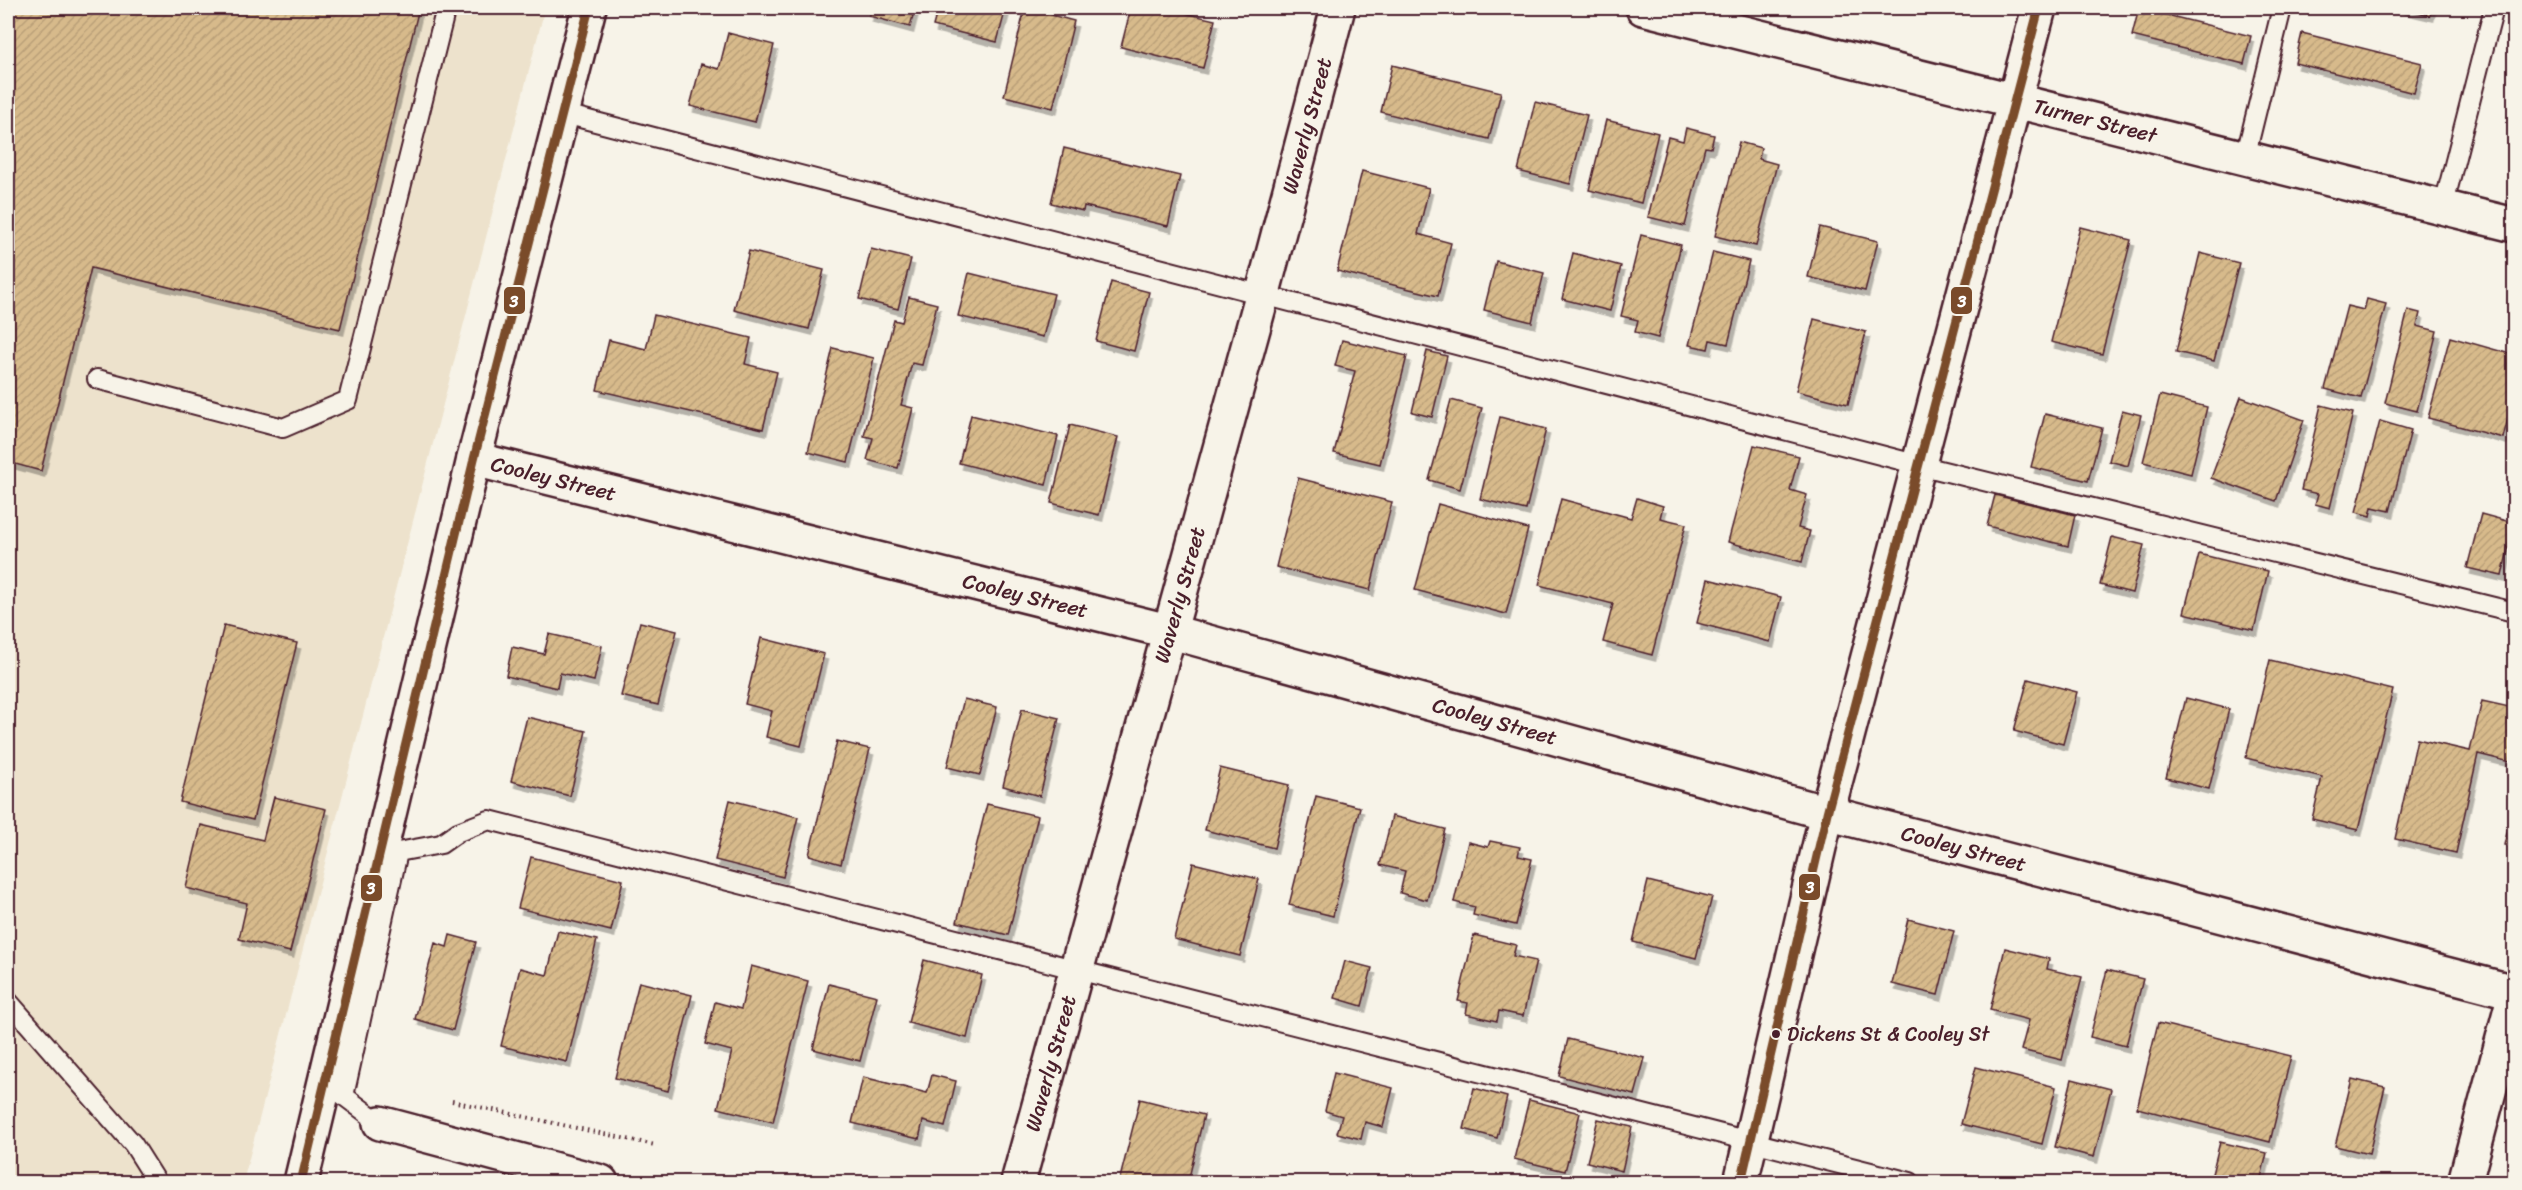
<svg xmlns="http://www.w3.org/2000/svg" width="2522" height="1190" font-family="Sriracha,sans-serif">
<style>
.built{fill:#ede2cc}
.building{fill:url(#building-hatch);stroke:#4a1f2b;stroke-width:1.5;filter:url(#shadow)}
.lines{fill:none;stroke-linecap:round;stroke-linejoin:round}
.service-casing{stroke:#4a1f2b;stroke-width:22}
.minor-casing{stroke:#4a1f2b;stroke-width:38}
.tertiary-casing{stroke:#4a1f2b;stroke-width:38}
.path{stroke:#4a1f2b;stroke-width:4;stroke-dasharray:1.5 4.5;stroke-linecap:butt}
.service{stroke:#f7f3e8;stroke-width:18}
.minor{stroke:#f7f3e8;stroke-width:33}
.tertiary{stroke:#f7f3e8;stroke-width:33}
.bus-1-casing{stroke:#f7f3e8;stroke-width:14}
.bus-1{stroke:#7a4b2a;stroke-width:9}
.bus-dot{fill:#4a1f2b;stroke:#f7f3e8;stroke-width:2}
.labels{text-anchor:middle;stroke-width:4.5;stroke-linejoin:round;paint-order:stroke}
.bus-label{font-size:20px;fill:#4a1f2b;stroke:#f7f3e8;text-anchor:start}
.street-label{font-size:21px;fill:#4a1f2b;stroke:#f7f3e8}
.line-badge{stroke:#f7f3e8;stroke-width:2}
.badge-label{font-size:16px;text-anchor:middle;font-weight:bold;fill:#fff}
</style>
<defs>
<pattern id="building-hatch" width="6" height="6" patternUnits="userSpaceOnUse" patternTransform="scale(1.5)"><rect width="6" height="6" fill="#d7ba8b"/><path d="M-1 1l2-2M0 6l6-6M5 7l2-2" fill="none" stroke="#ba9f78"/></pattern>
<filter id="shadow"><feDropShadow dx="3.5" dy="6" stdDeviation="0" flood-color="#0004"/></filter>
</defs>
<rect width="100%" height="100%" fill="#f7f3e8"/>
<filter id="ink" filterUnits="userSpaceOnUse"><feTurbulence type="fractalNoise" baseFrequency=".0167" numOctaves="2"/><feDisplacementMap in="SourceGraphic" scale="12" xChannelSelector="R" yChannelSelector="G"/><feConvolveMatrix kernelMatrix="1 2 1 2 8 2 1 2 1" color-interpolation-filters="sRGB"/></filter>
<g filter="url(#ink)">
<path class="built" d="M8 8H545L243 1182H8Z"/>
<path class="building" d="M8 8H419L340 329 91 268 41 471 8 462Z
M871 8H915L910 27 869 16Z
M938 8H1006L997 42 933 26Z
M1025 8 1074 21 1053 108 1004 96Z
M1131 8H1163L1215 20 1203 68 1121 47Z
M2139 8 2251 36 2244 64 2132 36Z
M2400 8H2432L2430 15Z
M728 33 774 45 755 122 690 106 701 64 719 69Z
M2302 33 2422 63 2414 93 2295 63Z
M1392 65 1501 92 1489 139 1381 112Z
M1535 102 1587 115 1570 184 1518 171Z
M1606 120 1658 133 1641 203 1589 190Z
M1686 128 1714 135 1711 148 1705 147 1685 226 1648 217 1668 137 1683 141Z
M1739 142 1761 148 1759 159 1777 164 1756 246 1715 236Z
M1064 148 1180 176 1168 226 1084 206 1083 211 1051 203Z
M1362 171 1429 188 1418 234 1451 243 1438 296 1337 271Z
M1820 227 1878 241 1865 291 1808 277Z
M2080 227 2131 240 2102 354 2051 342Z
M1641 235 1681 245 1658 338 1635 332 1638 320 1621 316Z
M871 249 911 259 898 309 859 299Z
M749 251 824 270 809 329 734 310Z
M1713 252 1749 261 1728 344 1710 340 1708 349 1689 345Z
M1573 253 1621 266 1610 311 1562 299Z
M2200 253 2239 263 2214 361 2176 352Z
M1496 261 1544 273 1532 322 1484 310Z
M969 273 1054 294 1043 337 958 316Z
M1111 282 1149 292 1134 351 1096 341Z
M909 297 937 304 922 365 912 363 901 405 913 408 898 468 867 460 873 438 864 436 894 320 902 322Z
M2367 299 2386 304 2361 398 2325 389 2347 306 2364 310Z
M2408 310 2420 313 2417 326 2437 331 2417 411 2385 403Z
M654 315 751 338 745 364 777 372 763 429 597 390 609 340 646 349Z
M1814 319 1866 332 1848 404 1796 391Z
M2450 337 2514 355V395L2503 438 2428 418Z
M1342 340 1407 356 1380 464 1334 453 1355 371 1335 366Z
M833 348 874 358 848 462 808 452Z
M1427 351 1447 356 1432 417 1412 412Z
M2160 395 2207 407 2191 474 2143 462Z
M2241 397 2304 420 2276 501 2211 478Z
M1451 400 1482 408 1460 489 1429 480Z
M2321 405 2353 413 2330 508 2315 504 2318 494 2301 490Z
M2122 410 2141 415 2128 466 2109 461Z
M2045 414 2102 428 2088 481 2031 467Z
M971 415 1058 436 1046 485 959 463Z
M1500 417 1546 429 1526 510 1480 499Z
M2380 421 2411 430 2390 511 2372 507 2370 516 2356 512Z
M1070 425 1118 437 1099 515 1051 503Z
M1754 445 1799 456 1790 490 1807 495 1798 528 1810 531 1802 562 1728 542Z
M1298 478 1392 502 1370 590 1276 567Z
M1995 495 2075 515 2068 546 1987 526Z
M1637 498 1663 506 1660 518 1686 524 1652 655 1603 642 1613 604 1539 585 1561 499 1631 518Z
M1438 504 1528 529 1506 614 1415 590Z
M2481 514 2514 523 2502 576 2467 568Z
M2112 537 2144 545 2132 593 2100 585Z
M2199 554 2268 571 2254 630 2184 613Z
M1708 579 1781 597 1770 642 1697 623Z
M640 622 677 631 658 705 621 696Z
M224 625 297 643 253 820 180 802Z
M549 634 602 646 594 681 560 673 557 688 506 676 512 647 544 654Z
M761 638 824 654 801 746 766 737 772 711 745 704Z
M2270 660 2393 690 2358 830 2312 819 2322 777 2246 758Z
M2028 679 2077 692 2063 744 2014 731Z
M2186 698 2229 709 2209 789 2166 778Z
M964 699 997 707 980 775 947 767Z
M2482 701 2514 708V763L2478 754 2456 853 2395 839 2417 739 2470 751Z
M1022 709 1059 718 1040 796 1003 786Z
M527 717 586 731 570 796 511 781Z
M837 741 870 749 841 864 809 855Z
M1220 768 1289 785 1274 848 1205 830Z
M1316 796 1360 807 1333 916 1289 905Z
M274 797 326 809 290 952 239 939 247 903 186 888 201 825 263 840Z
M730 800 798 817 783 877 715 860Z
M987 804 1038 816 1008 935 957 922Z
M2514 804V848L2504 845Z
M1392 816 1445 829 1427 900 1400 893 1405 871 1380 865Z
M1490 841 1520 847 1518 856 1532 859 1516 925 1473 915 1475 907 1454 902 1468 842 1488 847Z
M531 857 623 880 611 931 518 908Z
M1193 863 1259 879 1240 956 1174 939Z
M1648 881 1712 897 1696 958 1633 942Z
M1908 919 1954 931 1938 995 1892 984Z
M558 931 597 940 567 1062 501 1046 520 968 547 975Z
M450 935 476 942 453 1030 415 1019 435 943 447 947Z
M1474 935 1516 945 1513 956 1536 961 1523 1016 1499 1011 1497 1021 1466 1014 1468 1003 1458 1001Z
M2005 948 2049 959 2047 969 2082 977 2062 1060 2021 1050 2029 1020 1990 1010Z
M924 960 982 975 967 1038 908 1023Z
M1345 961 1372 968 1362 1006 1335 998Z
M751 966 808 981 773 1122 718 1108 732 1051 705 1044 715 1002 741 1009Z
M2107 970 2143 979 2126 1046 2090 1037Z
M639 982 692 995 668 1091 615 1078Z
M829 984 877 996 860 1061 813 1049Z
M2158 1023 2291 1056 2270 1142 2137 1108Z
M1568 1039 1645 1058 1635 1095 1559 1076Z
M1976 1067 2056 1087 2042 1144 1961 1124Z
M1334 1073 1393 1088 1383 1127 1365 1122 1361 1139 1337 1133 1342 1116 1325 1111Z
M932 1075 956 1081 945 1127 923 1121 919 1139 852 1123 863 1077 927 1093Z
M2072 1079 2111 1089 2094 1157 2055 1147Z
M2352 1079 2385 1087 2369 1154 2335 1146Z
M1474 1088 1507 1097 1497 1138 1464 1129Z
M1140 1099 1204 1115 1188 1182H1119Z
M1529 1100 1580 1113 1565 1171 1514 1159Z
M1598 1119 1632 1127 1622 1171 1587 1162Z
M2220 1142 2267 1153 2260 1182H2210Z"/>
<g class="lines">
<defs>
<path id="service" d="M561 113 1919 465 2514 612
M2245 158 2282 8
M2443 208 2494 8
M97 379 283 428 348 400 446 8
M8 1001 133 1144 157 1182
M380 1123 344 1096 398 852 441 844 458 832 489 820 1910 1182"/>
<g id="minor">
<path id="s1" d="M1643 8 2514 225"/>
<path d="M380 1123 601 1182"/>
<path id="s2" d="M1018 1182 1262 296 1338 8"/>
<path d="M1741 1182 1827 813 2039 8"/>
<path d="M2465 1182 2514 997"/>
</g>
<g id="tertiary">
<path id="s3" d="M474 459 1168 631 1827 813 2514 992"/>
<path d="M301 1182 474 459 589 8"/>
</g>
</defs>
<use href="#service" class="service-casing"/>
<use href="#minor" class="minor-casing"/>
<use href="#tertiary" class="tertiary-casing"/>
<path class="path" d="M452 1101 655 1145"/>
<use href="#service" class="service"/>
<use href="#minor" class="minor"/>
<use href="#tertiary" class="tertiary"/>
<defs>
<path id="bus-1" d="M301 1182 474 459 589 8
M1741 1182 1827 813 2039 8"/>
</defs>
<use href="#bus-1" class="bus-1-casing"/>
<use href="#bus-1" class="bus-1"/>
</g>
</g>
<circle class="bus-dot" cx="1776" cy="1034" r="5"/>
<g class="labels">
<g class="bus-label">
<text x="1787" y="1041">Dickens St &amp; Cooley St</text>
</g>
<g class="street-label">
<text dy="7" stroke="none"><textPath href="#s1" startOffset="466">Turner Street</textPath></text>
<text dy="7" stroke="none"><textPath href="#s2" startOffset="1095">Waverly Street</textPath></text>
<text dy="7" stroke="none"><textPath href="#s3" startOffset="82">Cooley Street</textPath></text>
<text dy="7" stroke="none"><textPath href="#s2" startOffset="609">Waverly Street</textPath></text>
<text dy="7" stroke="none"><textPath href="#s3" startOffset="568">Cooley Street</textPath></text>
<text dy="7" stroke="none"><textPath href="#s3" startOffset="1054">Cooley Street</textPath></text>
<text dy="7" stroke="none"><textPath href="#s3" startOffset="1540">Cooley Street</textPath></text>
<text dy="7" stroke="none"><textPath href="#s2" startOffset="123">Waverly Street</textPath></text>
</g>
</g>
<g class="line-badge">
<rect x="503" y="286" width="23" height="29" rx="6" fill="#7a4b2a"/>
<rect x="1950" y="286" width="23" height="29" rx="6" fill="#7a4b2a"/>
<rect x="1798" y="873" width="23" height="28" rx="6" fill="#7a4b2a"/>
<rect x="360" y="874" width="23" height="28" rx="6" fill="#7a4b2a"/>
</g>
<g class="badge-label">
<text x="514" y="307">3</text>
<text x="1962" y="307">3</text>
<text x="1810" y="893">3</text>
<text x="371" y="894">3</text>
</g>
<rect width="2522" height="1190" fill="none" stroke="#f7f3e8" stroke-width="30"/>
<rect x="15" y="15" width="2492" height="1160" fill="none" stroke="#4a1f2b" stroke-width="2" filter="url(#ink)"/>
</svg>
